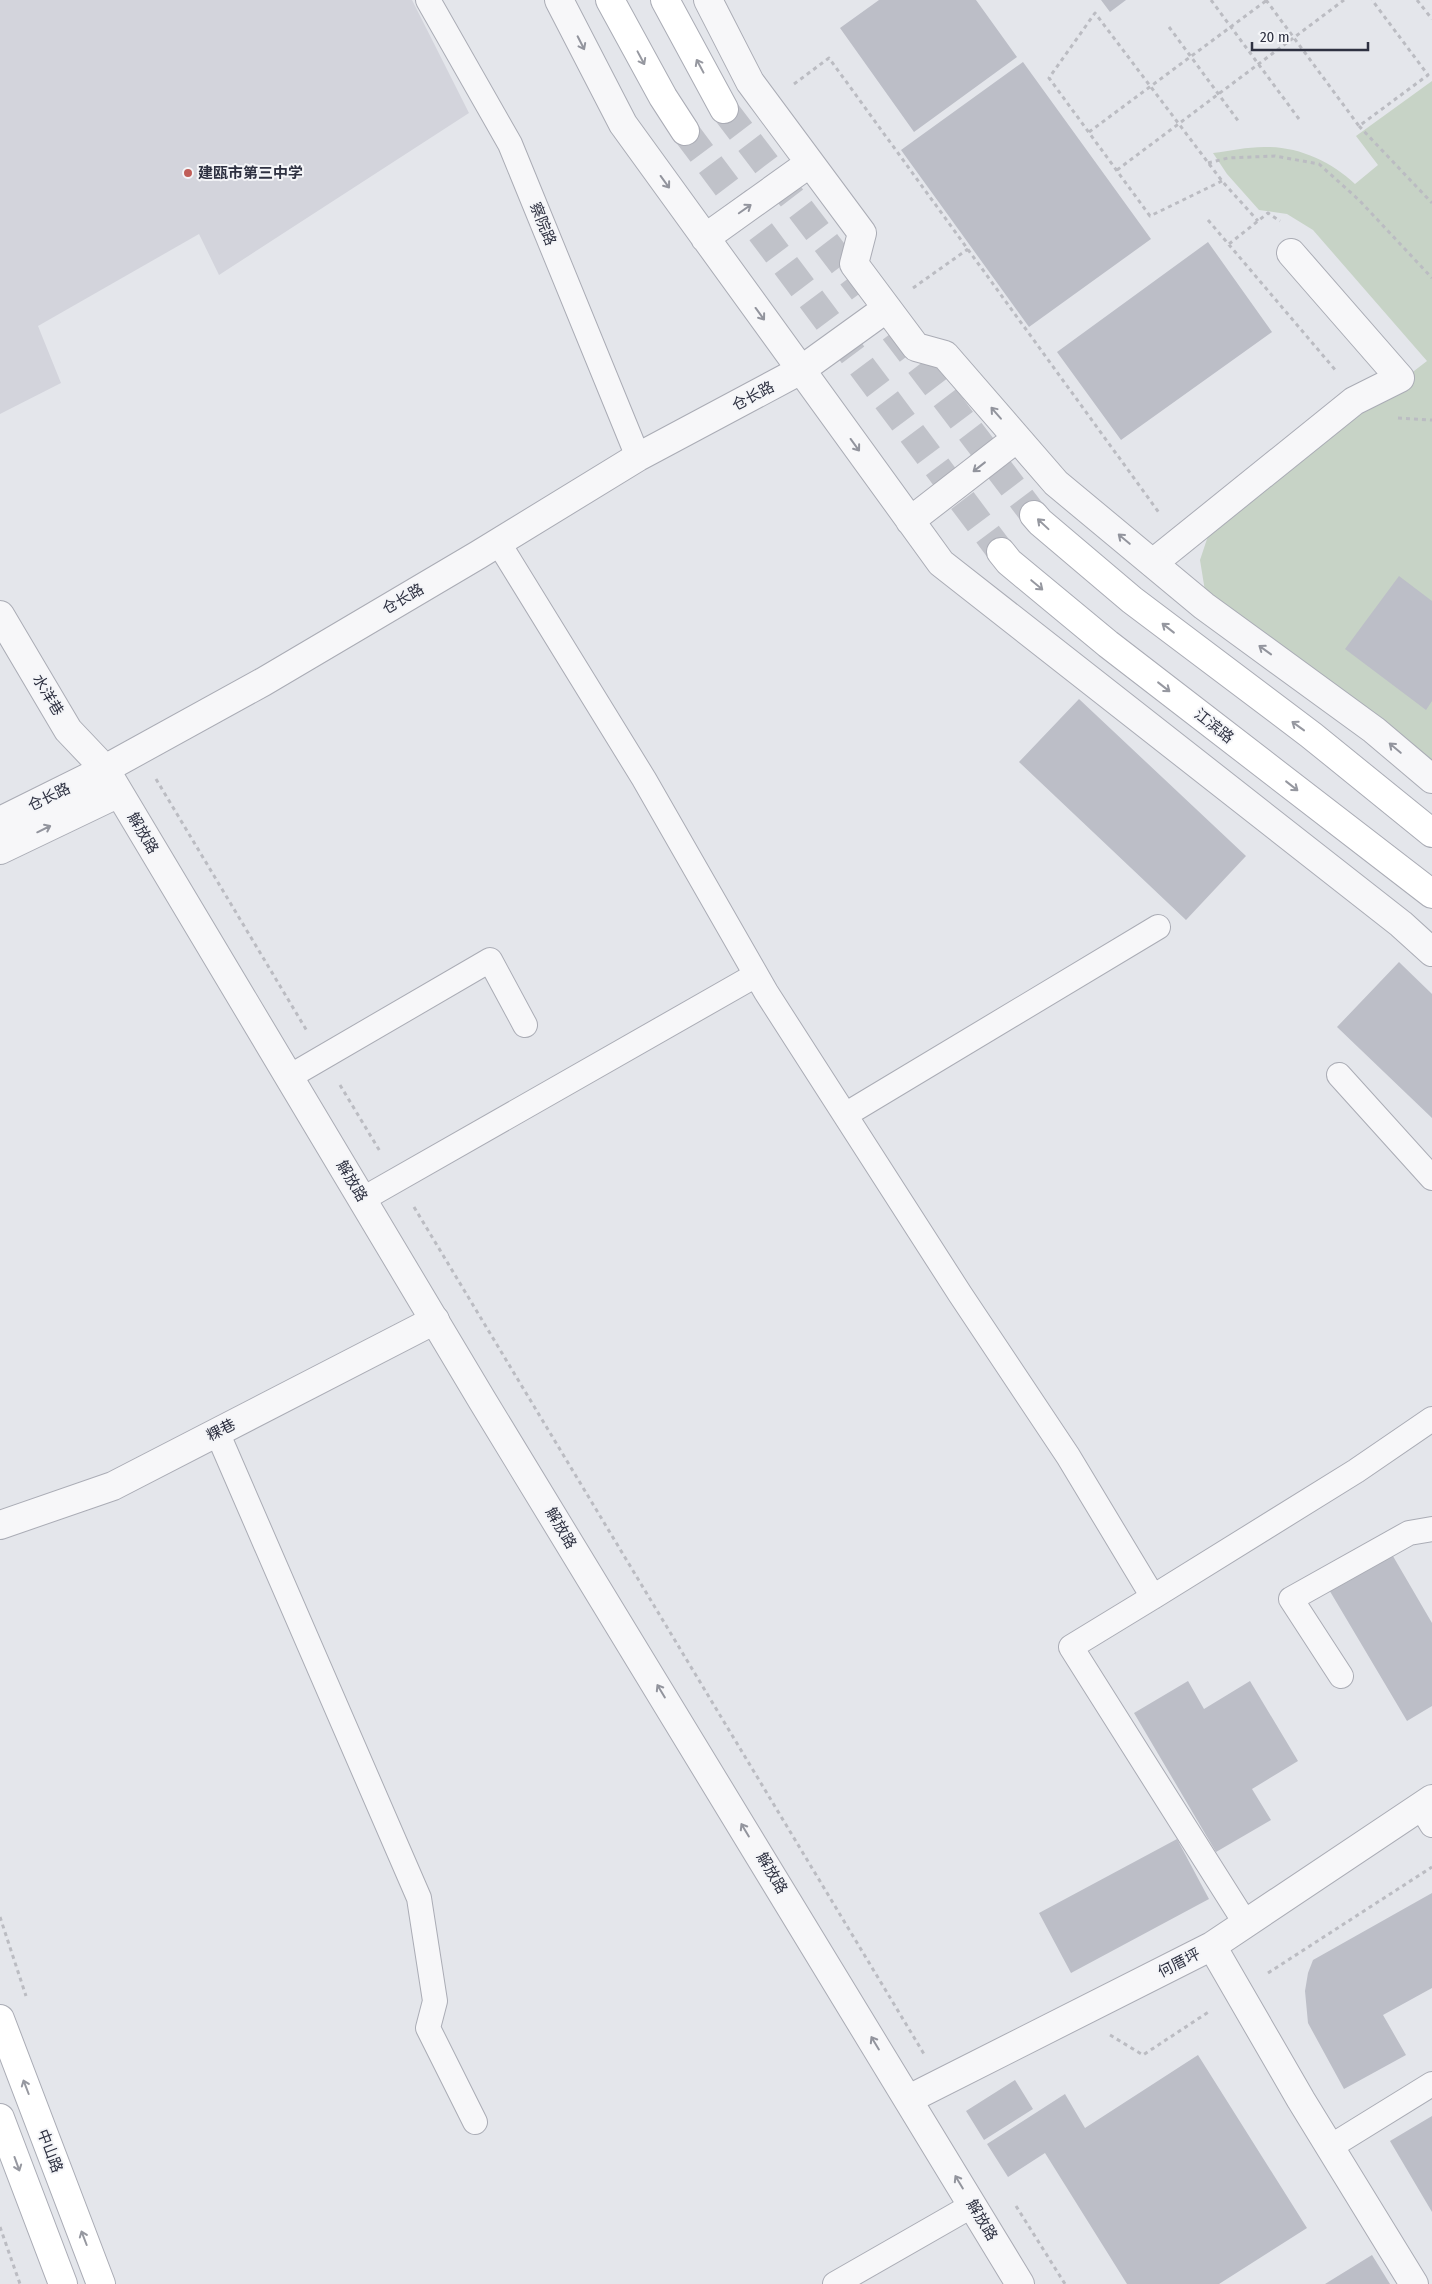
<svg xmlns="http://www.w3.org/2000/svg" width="1432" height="2284" font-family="'Fira Sans Condensed','Noto Sans SC',sans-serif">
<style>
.built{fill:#d3d4dc}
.grass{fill:#c7d3c6}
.building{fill:#bcbec7}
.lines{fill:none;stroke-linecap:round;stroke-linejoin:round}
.secondary-tunnel{stroke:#c0c2c9;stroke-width:28;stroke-dasharray:28 14;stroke-linecap:butt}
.service-casing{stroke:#aaacb5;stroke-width:26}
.minor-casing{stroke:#aaacb5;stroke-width:30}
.tertiary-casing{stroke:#aaacb5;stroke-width:30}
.secondary-casing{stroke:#aaacb5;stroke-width:30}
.path{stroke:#bbbcc2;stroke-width:3;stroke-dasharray:4 4;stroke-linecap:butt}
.service{stroke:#f7f7f9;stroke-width:24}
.minor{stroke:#f7f7f9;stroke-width:28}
.tertiary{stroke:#f7f7f9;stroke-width:28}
.secondary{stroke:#fff;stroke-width:28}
.oneway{stroke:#92949d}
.oneway2{stroke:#9698a0}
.poi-dot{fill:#c05e59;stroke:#f4f5f8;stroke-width:2}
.labels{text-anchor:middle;stroke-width:4;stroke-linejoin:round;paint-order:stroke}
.poi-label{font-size:15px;font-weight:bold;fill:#2e3141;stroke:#f4f5f8;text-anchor:start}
.street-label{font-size:15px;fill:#2e3141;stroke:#f4f5f8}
</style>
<rect width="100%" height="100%" fill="#e4e6eb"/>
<path class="built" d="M0 0H412L469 113 219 275 199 234 38 326 61 383 0 414Z"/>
<path class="grass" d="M1432 81V769L1205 591 1200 560 1211 527 1427 361 1313 230 1287 214 1259 210 1227 174 1213 153C1230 151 1247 147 1264 147 1297 146 1331 161 1355 184L1378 165 1356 136Z"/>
<path class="building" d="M879 0H976L1017 57 914 132 840 28Z
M1101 0H1126L1110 12Z
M1023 62 1151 239 1029 327 901 150Z
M1208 242 1272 332 1121 440 1057 352Z
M1399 576 1432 601V701L1426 710 1345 649Z
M1079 699 1246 856 1186 920 1019 762Z
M1399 962 1432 994V1118L1337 1027Z
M1390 1551 1432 1623V1706L1407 1721 1328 1588Z
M1188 1681 1204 1709 1250 1681 1298 1761 1252 1789 1271 1820 1216 1852 1134 1713Z
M1177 1839 1209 1899 1071 1973 1039 1913Z
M1432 1893V1988L1383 2015 1406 2055 1344 2089 1308 2023 1305 1991 1308 1973 1313 1960Z
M1198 2055 1307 2228 1219 2284H1127L1045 2153 1008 2177 987 2144 1065 2094 1085 2128Z
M1015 2080 1033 2109 984 2140 966 2111Z
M1432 2116V2212L1390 2141Z
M1372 2255 1390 2284H1325Z"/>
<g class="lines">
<path class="secondary-tunnel" d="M724 109 863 291
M685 131 1001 552
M894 331 1034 515"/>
<defs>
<path id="service" d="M428 0 510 144 638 457
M498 542 644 779 766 992 960 1294 1068 1456 1153 1597 1356 1471 1432 1419
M1339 1075 1432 1178
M289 1077 490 960 525 1025
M845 1115 1158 927
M363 1199 756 975
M217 1432 419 1898 435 2001 428 2028 475 2122
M1153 1597 1071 1647 1246 1924
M1341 1676 1291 1599 1409 1533 1432 1529
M1421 1807 1432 1825
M1330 2147 1432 2084
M835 2284 973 2205"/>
<path id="minor" d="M1153 563 1354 401 1400 378 1291 253
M0 615 68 730 105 769 263 682 478 555 638 457 801 370
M0 1525 113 1486 435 1320
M1212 1946 1301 2100 1414 2284
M909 2099 1212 1946 1432 1799"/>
<path id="tertiary" d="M559 0 623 124 941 563 1401 924 1432 952
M708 0 750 82 862 233 854 264 916 347 945 355 1056 483 1204 606 1374 730 1432 779
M705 238 810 163
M801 370 887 308
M910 521 1017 438
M0 821 105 769 482 1400 1020 2284
M0 850 119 793"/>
<path id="secondary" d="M610 0 663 97 685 131
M665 0 724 109
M1034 515 1040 522 1132 600 1311 735 1432 833
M1001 552 1009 562 1108 644 1432 894
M0 2019 101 2284
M0 2118 63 2284"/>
</defs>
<use href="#service" class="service-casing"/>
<use href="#minor" class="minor-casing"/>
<use href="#tertiary" class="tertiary-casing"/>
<use href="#secondary" class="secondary-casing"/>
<path class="path" d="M1211 0 1299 119
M1266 0 1359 126 1428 75 1372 0
M1417 0 1432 19
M1169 27 1239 122
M794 84 829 58 1160 514
M1359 126 1432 203
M1089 132 1267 0
M1208 163 1228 158 1275 156 1319 164 1359 200 1432 278
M1117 170 1344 0
M1222 181 1150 216 1049 78 1095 13 1222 181 1258 221
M1208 220 1337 372
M1229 244 1268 213 1280 221
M913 288 968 249
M1398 418 1432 420
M156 779 307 1031
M340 1085 381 1153
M414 1207 924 2054
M0 1917 26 1996
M1268 1973 1432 1867
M1110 2035 1143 2055 1210 2011
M1016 2206 1065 2284
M0 2227 20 2284"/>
<use href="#service" class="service"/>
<use href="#minor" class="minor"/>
<use href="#tertiary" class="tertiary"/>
<use href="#secondary" class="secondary"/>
</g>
<defs><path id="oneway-shaft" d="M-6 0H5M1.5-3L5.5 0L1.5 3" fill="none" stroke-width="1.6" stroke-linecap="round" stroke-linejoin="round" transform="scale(1.25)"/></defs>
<g class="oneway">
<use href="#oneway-shaft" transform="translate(581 43) rotate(63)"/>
<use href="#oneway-shaft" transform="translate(665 182) rotate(54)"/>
<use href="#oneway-shaft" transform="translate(745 209) rotate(-35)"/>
<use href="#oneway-shaft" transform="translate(760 314) rotate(54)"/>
<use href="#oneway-shaft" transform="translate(996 413) rotate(-131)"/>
<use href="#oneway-shaft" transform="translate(855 445) rotate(54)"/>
<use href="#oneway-shaft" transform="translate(979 467) rotate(142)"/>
<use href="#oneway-shaft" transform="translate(1124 539) rotate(-140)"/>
<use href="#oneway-shaft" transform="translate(1265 650) rotate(-144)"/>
<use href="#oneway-shaft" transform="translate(1395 748) rotate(-140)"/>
<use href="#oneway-shaft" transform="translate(44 829) rotate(-26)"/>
<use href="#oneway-shaft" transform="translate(661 1691) rotate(-121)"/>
<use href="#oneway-shaft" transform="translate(745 1830) rotate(-121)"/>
<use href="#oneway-shaft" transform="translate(875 2043) rotate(-121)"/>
<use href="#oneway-shaft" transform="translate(959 2182) rotate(-121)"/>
</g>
<g class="oneway2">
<use href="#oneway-shaft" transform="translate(641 58) rotate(62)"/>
<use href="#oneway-shaft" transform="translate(700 66) rotate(-118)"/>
<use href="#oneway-shaft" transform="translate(1043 524) rotate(-137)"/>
<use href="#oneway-shaft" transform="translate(1037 585) rotate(40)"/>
<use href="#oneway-shaft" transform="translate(1168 628) rotate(-142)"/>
<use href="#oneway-shaft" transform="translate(1164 687) rotate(38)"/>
<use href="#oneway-shaft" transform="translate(1298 726) rotate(-144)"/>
<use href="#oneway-shaft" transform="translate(1292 786) rotate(38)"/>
<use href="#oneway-shaft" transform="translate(26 2087) rotate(-111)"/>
<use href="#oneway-shaft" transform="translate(17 2164) rotate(70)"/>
<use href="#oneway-shaft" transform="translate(84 2238) rotate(-111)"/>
</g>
<circle class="poi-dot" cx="188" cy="173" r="5"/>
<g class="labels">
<g class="poi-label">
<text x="198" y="178">建瓯市第三中学</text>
</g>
<g class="street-label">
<text transform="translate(543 224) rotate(68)" y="5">察院路</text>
<text transform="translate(753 396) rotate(-28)" y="5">仓长路</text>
<text transform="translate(403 599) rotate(-30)" y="5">仓长路</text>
<text transform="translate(48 695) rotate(59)" y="5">水洋巷</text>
<text transform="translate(1214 726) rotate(38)" y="5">江滨路</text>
<text transform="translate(49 797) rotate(-26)" y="5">仓长路</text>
<text transform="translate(143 833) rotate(59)" y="5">解放路</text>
<text transform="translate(352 1181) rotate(59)" y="5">解放路</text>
<text transform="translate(221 1430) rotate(-27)" y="5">粿巷</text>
<text transform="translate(561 1528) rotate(59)" y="5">解放路</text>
<text transform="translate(772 1873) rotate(59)" y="5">解放路</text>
<text transform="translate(1179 1963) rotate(-27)" y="5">何厝坪</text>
<text transform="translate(50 2151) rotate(69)" y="5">中山路</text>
<text transform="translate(982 2220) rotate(59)" y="5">解放路</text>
</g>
</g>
<path d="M1252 42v8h116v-8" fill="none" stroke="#2e3141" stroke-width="2.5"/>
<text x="1260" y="42" font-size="15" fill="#2e3141" stroke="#f4f5f8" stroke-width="4" paint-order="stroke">20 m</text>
</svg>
